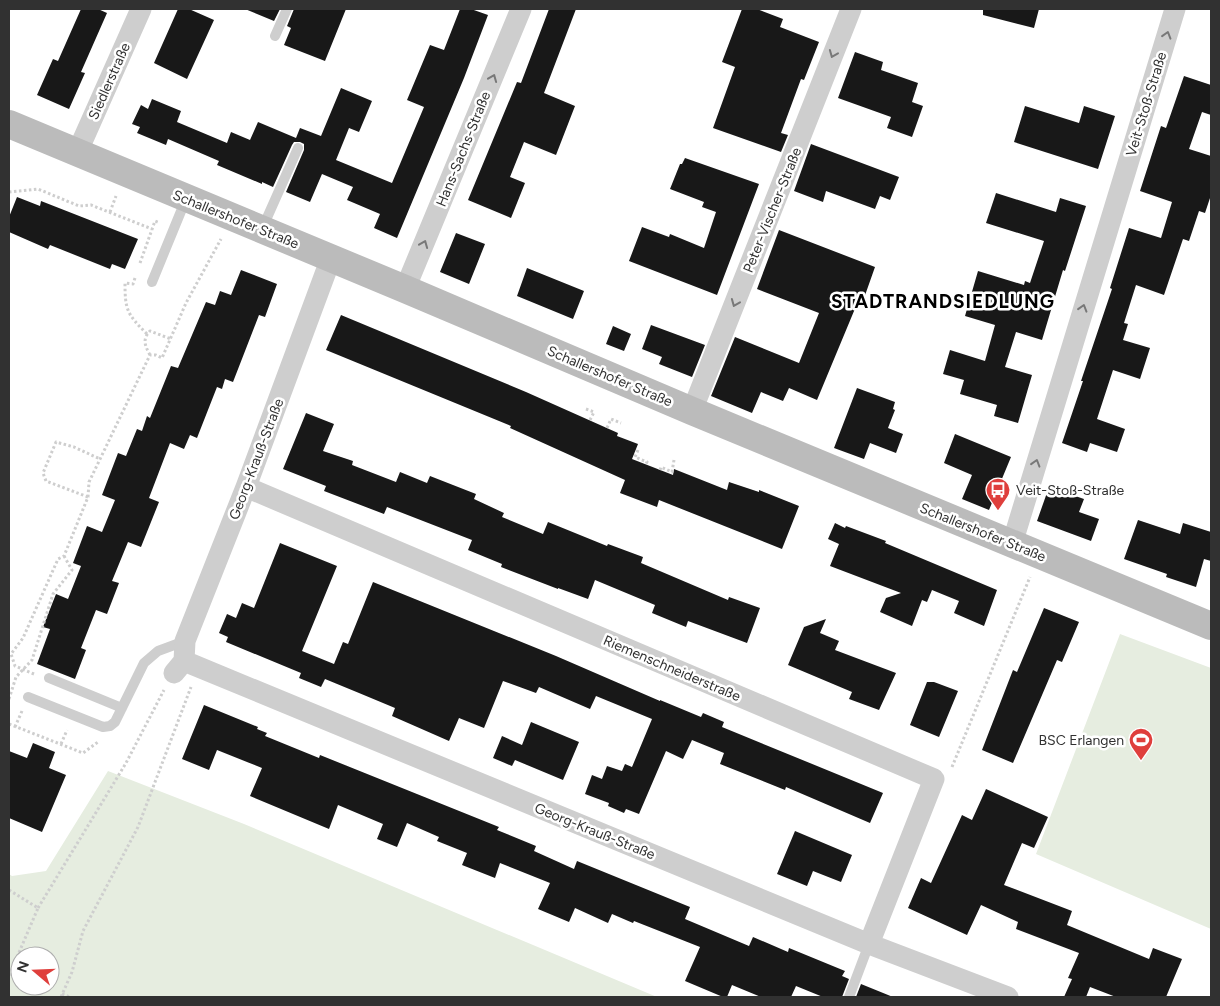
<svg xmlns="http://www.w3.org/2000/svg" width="1220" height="1006" font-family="Figtree,sans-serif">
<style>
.green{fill:#e6ede0;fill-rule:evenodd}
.building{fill:#181818}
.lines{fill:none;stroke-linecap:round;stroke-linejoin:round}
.path{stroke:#cecece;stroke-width:3;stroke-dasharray:2.5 2.5;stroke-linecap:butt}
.lane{stroke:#cecece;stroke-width:10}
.street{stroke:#cecece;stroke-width:21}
.secondary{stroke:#bbb;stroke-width:28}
.oneway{stroke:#787878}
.labels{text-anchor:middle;stroke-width:5;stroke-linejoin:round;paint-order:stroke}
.street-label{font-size:14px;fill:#313131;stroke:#fff}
.poi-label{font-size:14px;fill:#313131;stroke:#fff;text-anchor:start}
.district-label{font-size:19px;font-weight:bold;letter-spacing:1px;fill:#000;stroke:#fff}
</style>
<rect width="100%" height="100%" fill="#fff"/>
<path class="green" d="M1120 634 1211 668V929L1036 854Z
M108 771 244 824 657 997H9V874L12 876 46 871ZM20 956H50V986H20Z"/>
<path class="building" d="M81 9H98L107 13 81 72 85 73 69 109 37 95 53 59 58 61Z
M178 9H189L214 20 187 79 154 63Z
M245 9H280L274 21Z
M294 9H346L325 61 284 45 291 28 287 26Z
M460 9H471L488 15 464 78 397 238 374 228 380 214 347 200 353 187 322 174 310 202 286 192 304 150V144L300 142H294L292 145 273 187 262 182V184L217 165 219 161 168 139 166 145 137 133 140 127 132 124 141 105 148 109 152 99 181 111 177 122 227 143 231 132 250 140 258 122 296 138 300 128 321 136 341 88 372 101 359 132 349 128 336 160 392 183 424 107 407 100 430 45 444 50Z
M549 9H576L544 93 575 106 556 155 524 142 510 177 525 183 511 218 468 200 517 82 521 83Z
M742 9H757L783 19 780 27 819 42 804 80 801 79 781 133 788 135 781 152 713 128 735 67 722 62Z
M983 9H1039L1034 28 983 15Z
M855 52 883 62 881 70 918 83 912 102 923 106 912 137 887 128 891 117 838 98Z
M1184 76 1211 85V115L1202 112 1189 149 1211 156V195L1205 213 1199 211 1189 241 1183 239 1164 295 1136 285 1124 323 1128 324 1123 340 1150 348 1140 379 1113 370 1097 419 1125 429 1117 452 1090 443 1087 452 1062 443 1083 381H1081L1112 289 1110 288 1129 228 1161 238 1172 202 1140 191 1161 126 1166 128Z
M1025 106 1079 123 1084 106 1115 116 1098 169 1014 142Z
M811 144 899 177 890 200 880 196 875 209 826 191 823 202 794 191Z
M685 158 759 184 717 295 629 261 642 227 669 237 670 234 704 248 716 212 702 207 704 202 670 189 680 164H682Z
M996 193 1056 212 1060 198 1086 206 1065 271 1063 270 1042 340 1016 332 1005 367 1032 375 1018 423 994 416 997 405 960 394 964 380 943 374 950 350 985 361 995 325 965 316 978 271 1024 285 1025 281 1030 283 1044 241 986 223Z
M17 197 40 206 41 201 138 239 125 269 112 264 110 269 50 245 48 249 9 232V217Z
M779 230 875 267 863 301 859 299 817 400 789 388 783 401 761 392 752 413 711 396 735 337 799 363 819 313 757 289Z
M456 233 485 244 469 284 440 272Z
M527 268 584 291 573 319 517 296Z
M241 270 277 284 265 317 259 315 233 382 225 379 222 389 217 387 197 438 190 435 184 449 170 443 149 498 159 502 141 547 128 542 112 581 119 583 107 614 96 610 81 648 86 650 75 679 37 664 50 629 43 627 56 594 68 599 81 566 73 563 87 526 102 532 115 500 102 495 118 453 126 456 137 429 142 431 147 416 150 418 171 366 178 368 206 302 215 305 220 291 231 295Z
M341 315 526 392 618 433 617 436 638 444 632 459 673 475 674 469 727 490 729 482 759 492V490L799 506 782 549 659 500 657 507 620 493 625 480 510 428 511 426 326 350Z
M651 325 705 345 692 377 659 364 662 357 642 349Z
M613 326 631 334 624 351 606 344Z
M857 388 895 402 893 409 895 410 888 428 903 434 896 453 870 443 864 459 834 448Z
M306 413 334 424 323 451 353 461 352 465 396 482 400 472 427 483 430 476 476 494 474 499 504 513 502 517 543 534 548 522 607 546 608 544 643 557 641 563 728 600 729 597 760 608 747 643 688 621 686 627 652 613 655 605 595 580 588 599 558 588V589L501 567 502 564 468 550 472 540 387 507 384 514 324 491 326 486 283 469Z
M955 434 1011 457 989 510 962 499 972 475 944 463Z
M1049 487 1084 499 1079 512 1099 519 1091 541 1037 521Z
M1138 520 1180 534 1183 523 1211 532V561L1204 559 1196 587 1166 577 1167 574 1124 559Z
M835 523 845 528 846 526 886 541 885 543 997 590 984 626 954 613 959 601 932 590 927 602 922 600 912 626 880 612 886 598 901 593 830 566 839 544 828 539Z
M280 543 337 566 302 651 334 664 343 642 348 644 373 582 556 656 660 701V700L701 717 703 713 724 722 722 727 883 793 870 823 786 787 785 790 720 764 724 753 692 740 683 759 666 751 639 814 626 809 624 813 608 806 609 803 585 794 592 775 602 779 607 766 622 771 625 764 632 767 652 719 596 696 590 709 539 687 536 693 503 681 484 728 459 718 449 741 392 716 395 708 359 693 325 679 321 687 299 678 301 673 226 642 228 637 219 633 227 614 236 618 242 603 254 608Z
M1044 608 1079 622 1062 662 1057 660 1013 763 982 750 1013 670 1017 672Z
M826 619 820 633 839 641 835 650 896 673 879 710 849 699 852 692 788 665 804 627Z
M927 682H934L958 691 939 737 910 725Z
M204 705 258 727 257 729 267 733 265 736 319 758 320 755 499 827 497 830 536 846 534 851 574 869 577 861 690 907 685 919 749 946 753 937 788 952 789 948 845 971 842 976 849 979 842 997H823L796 986 791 997H761L732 985 727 997H723L685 981 700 947 634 921 633 923 612 914 608 923 575 908 569 922 538 909 550 883 500 863 495 878 462 865 467 853 437 841 439 837 407 823 397 847 377 839 383 824 338 805 329 829 250 796 262 768 217 750 209 770 182 759Z
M531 722 579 742 563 780 515 760 512 766 493 758 502 736 522 745Z
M33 743 55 752 49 768 66 775 42 832 9 818V751L27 758Z
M986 789 1048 817 1034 848 1022 843 1004 885 1072 911 1067 925 1149 959 1153 948 1182 959 1166 997H1116L1090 987 1086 997H1064L1072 979 1068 978 1079 953 1016 929 1018 922 981 905 967 935 908 908 921 878 931 883 962 815 972 820Z
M795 831 852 855 841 882 813 871 807 886 777 874Z
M861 984 893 997H856Z"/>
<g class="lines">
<path class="path" d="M9 192 38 189 79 206 91 205 152 229
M110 212 116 196
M140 263 155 221 160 223
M135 278 133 284 125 283C125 310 127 314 147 334
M150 355C145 346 142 339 150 331L171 339
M586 409 594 412 590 420
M607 428 611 419 621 423
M638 450 635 457 647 462 646 464
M660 470 661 467 672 472 674 460
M88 497 46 481 43 473 56 442 74 447 100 459
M34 674 15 666 11 654 23 638 58 559 64 556 88 497 89 482 150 355H156L162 358 186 303 221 239
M9 699 16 677 32 660 53 594 72 570 64 556
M9 724 83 753 98 742
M15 727 22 711
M61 744 67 730
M952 767 1030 577
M9 890 38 908 9 976
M38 908 126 763 164 690
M62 994 70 997
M61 997 72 972 83 931 138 827 191 687"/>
<path class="lane" d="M275 36 287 9
M262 229 298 148
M152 282 186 199
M49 678 122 708
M28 697 103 727 110 726 115 722 144 663 158 651 185 641
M849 997 869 944"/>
<path class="street" d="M77 153 141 9
M405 289 521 9
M692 411 851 9
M246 487 934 779 869 944
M1012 544 1175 9
M184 661 869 944 1008 997
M174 673 184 661 185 641 246 487 331 258"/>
<path class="secondary" d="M9 124 405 289 692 411 1211 626"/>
</g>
<defs><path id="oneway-chevron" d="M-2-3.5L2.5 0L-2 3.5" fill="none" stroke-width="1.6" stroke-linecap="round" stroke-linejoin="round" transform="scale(1.25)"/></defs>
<g class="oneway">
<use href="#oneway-chevron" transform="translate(1167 35) rotate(-73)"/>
<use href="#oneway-chevron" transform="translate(833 54) rotate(112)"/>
<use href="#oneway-chevron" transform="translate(493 78) rotate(-68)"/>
<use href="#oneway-chevron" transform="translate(424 244) rotate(-68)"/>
<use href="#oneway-chevron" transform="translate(735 303) rotate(112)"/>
<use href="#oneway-chevron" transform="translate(1083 308) rotate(-73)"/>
<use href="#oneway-chevron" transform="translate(1036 463) rotate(-73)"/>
</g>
<defs>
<symbol id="bus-pin" viewBox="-11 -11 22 30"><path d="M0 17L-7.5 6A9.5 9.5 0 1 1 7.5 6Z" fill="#df3f3c" stroke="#fff"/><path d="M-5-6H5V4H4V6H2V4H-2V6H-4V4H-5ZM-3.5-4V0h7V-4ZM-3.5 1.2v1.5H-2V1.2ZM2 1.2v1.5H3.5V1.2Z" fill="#fff"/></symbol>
<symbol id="stadium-pin" viewBox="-11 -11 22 30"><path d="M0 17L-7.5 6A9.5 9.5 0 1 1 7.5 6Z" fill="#df3f3c" stroke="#fff"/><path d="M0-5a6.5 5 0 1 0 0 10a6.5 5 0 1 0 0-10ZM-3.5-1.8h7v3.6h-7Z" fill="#fff"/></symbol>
</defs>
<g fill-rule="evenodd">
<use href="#bus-pin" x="984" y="476" width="28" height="38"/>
<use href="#stadium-pin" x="1127" y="726" width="28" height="38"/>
</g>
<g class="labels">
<g class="street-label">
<text transform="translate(109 81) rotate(-66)" y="5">Siedlerstraße</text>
<text transform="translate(1146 104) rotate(-73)" y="5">Veit-Stoß-Straße</text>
<text transform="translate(463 149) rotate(-68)" y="5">Hans-Sachs-Straße</text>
<text transform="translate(772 210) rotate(-68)" y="5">Peter-Vischer-Straße</text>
<text transform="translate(236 219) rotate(22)" y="5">Schallershofer Straße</text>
<text transform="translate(610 376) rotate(23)" y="5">Schallershofer Straße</text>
<text transform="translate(256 459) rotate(-69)" y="5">Georg-Krauß-Straße</text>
<text transform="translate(983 532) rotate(22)" y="5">Schallershofer Straße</text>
<text transform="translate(672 668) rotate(23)" y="5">Riemenschneiderstraße</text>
<text transform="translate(595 831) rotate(22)" y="5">Georg-Krauß-Straße</text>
</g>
<g class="poi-label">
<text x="1016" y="495">Veit-Stoß-Straße</text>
<text x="1124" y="745" text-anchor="end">BSC Erlangen</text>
</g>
<g class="district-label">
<text x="943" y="308">STADTRANDSIEDLUNG</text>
</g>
</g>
<rect width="1220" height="1006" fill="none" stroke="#313131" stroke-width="20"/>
<g transform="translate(35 971) rotate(289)"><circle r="24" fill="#ffffff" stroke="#adadad"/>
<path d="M0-4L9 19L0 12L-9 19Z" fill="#df3f3c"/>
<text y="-8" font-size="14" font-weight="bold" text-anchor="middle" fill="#313131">N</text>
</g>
</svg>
